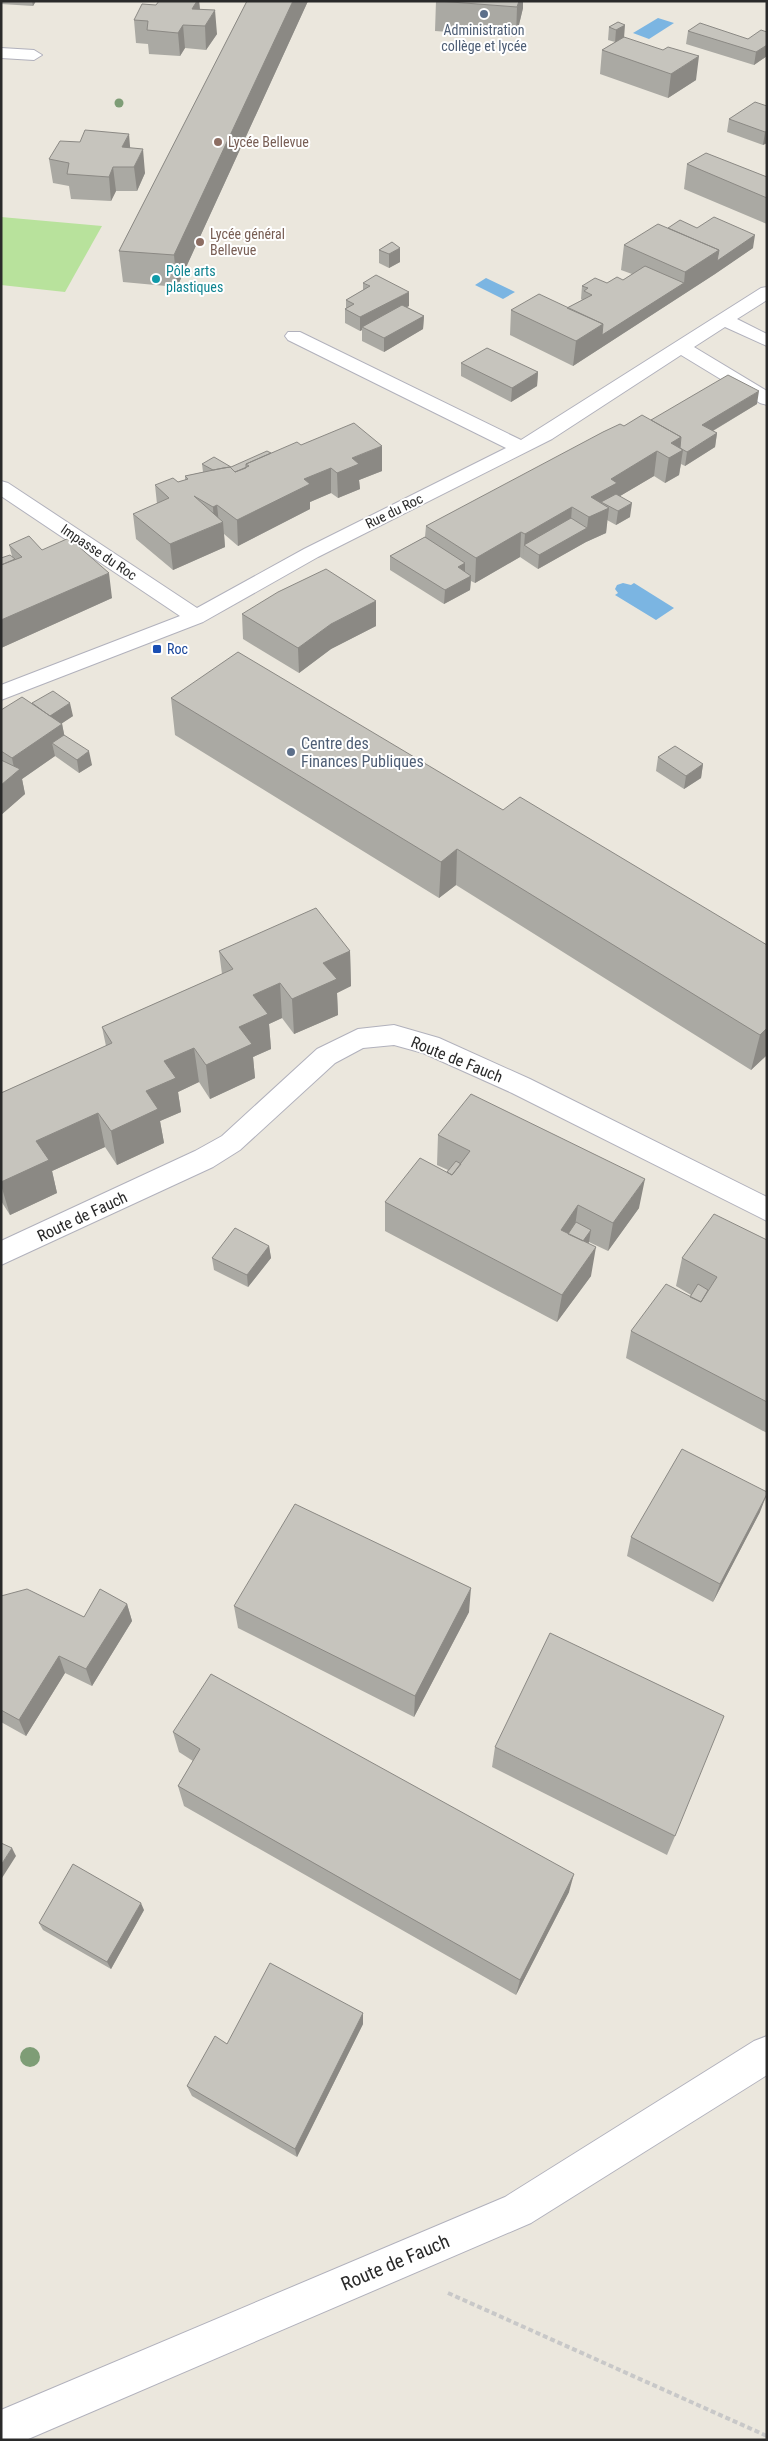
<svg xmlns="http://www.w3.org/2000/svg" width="768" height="2441" font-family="'Roboto Condensed',sans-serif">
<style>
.pitch{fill:#b8e29c}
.water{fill:#7bb5e2}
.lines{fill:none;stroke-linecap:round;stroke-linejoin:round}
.minor-casing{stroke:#b1b1bc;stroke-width:2}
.path{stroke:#c8c8c8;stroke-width:4;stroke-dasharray:5 3;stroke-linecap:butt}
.minor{fill:#fff;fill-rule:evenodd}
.tree{fill:#7e9d76}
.wall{fill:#aaa9a3}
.shaded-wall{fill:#8b8984}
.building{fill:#c6c4bd;stroke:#8b8984}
.service-dot{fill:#5c6f8a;stroke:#fff;stroke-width:2}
.education-dot{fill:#8d6e63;stroke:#fff;stroke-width:2}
.culture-dot{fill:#0f9aa8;stroke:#fff;stroke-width:2}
.transit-dot{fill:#1a4fb4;stroke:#fff;stroke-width:2}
.labels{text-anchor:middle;stroke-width:4;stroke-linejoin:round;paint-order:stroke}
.far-service-label{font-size:14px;fill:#4e5e75;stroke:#fff}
.far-education-label{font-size:14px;fill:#785e54;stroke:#fff;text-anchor:start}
.far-culture-label{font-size:14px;fill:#0d838f;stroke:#fff;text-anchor:start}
.far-street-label{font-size:14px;fill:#2a2a2a;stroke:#fff}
.far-transit-label{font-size:14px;fill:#164399;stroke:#fff;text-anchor:start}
.service-label{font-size:16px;fill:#4e5e75;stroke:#fff;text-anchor:start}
.street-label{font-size:16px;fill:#2a2a2a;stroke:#fff}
.near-street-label{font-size:19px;fill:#2a2a2a;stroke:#fff}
</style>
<rect width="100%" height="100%" fill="#ebe7dd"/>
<path class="pitch" d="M1 217 102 226 65 292 1 285Z"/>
<path class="water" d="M658 18 674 23 649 39 633 33Z
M486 278 515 292 503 299 475 285Z
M623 583 631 585 634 583 674 608 656 620 615 595 618 593 615 589 617 585Z"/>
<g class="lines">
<defs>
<path id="minor" d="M1 48 34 50 42 55 34 60 1 58Z
M767 287V300L737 319 767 334V346L725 327 694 347 767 391V405L760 403 681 355 552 439 318 557 203 622 1 700V685L180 616 1 496V481L8 483 197 608 304 549 506 448 288 340 285 336 288 332H300L521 440 761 288Z
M394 1025 439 1038 530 1079 767 1197V1221L512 1093 423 1053 394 1045 363 1048 335 1063 240 1150 213 1167 1 1265V1241L195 1151 222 1136 317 1049 358 1029Z
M767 2036V2075L531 2223 26 2440H1V2410L505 2197 754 2041Z"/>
</defs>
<use href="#minor" class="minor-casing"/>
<path class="path" d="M448 2293 767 2436"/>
<use href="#minor" class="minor"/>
</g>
<g class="tree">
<circle cx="119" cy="103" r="4.5"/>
<circle cx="30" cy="2057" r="10"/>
</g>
<path class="wall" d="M1 1H36L33 6 1 4Z
M159 1H199L200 9 217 34 206 50 185 48 180 56 149 54 148 44 136 43 134 20 156 5Z
M247 1H308L177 287 123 282 119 251Z
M436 1H523V8L516 37 435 31Z
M618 22 624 37 696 80 668 98 600 74 602 50 615 42 608 40 609 27Z
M688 31 748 39 767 32V56L754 65 686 44Z
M767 106V143L763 145 727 132 729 119Z
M130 148 145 173 137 191H116L111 201 71 199 69 186 53 183 49 159Z
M687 164 767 177V224L684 189Z
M668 228H697L753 248 715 274 573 366 510 335 511 310 567 308 582 300 581 299 582 286 607 283 623 280 632 274 621 270 624 245Z
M392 242 400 262 389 268 379 263V250Z
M363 283 409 306 407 307 424 316 423 329 384 352 362 341V330L360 331 345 323V309L346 308V300L363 290Z
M461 363 538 372 537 386 511 402 461 376Z
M757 404 713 431 717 433 715 447 685 466 681 464 679 475 665 483 654 476 620 496 630 517 616 525 607 520 606 533 586 542 538 569 520 557 475 583 471 581 470 590 444 604 390 570V556L425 537 426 526 624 426 651 420Z
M301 445 382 471 359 480 360 489 338 498 331 493 310 502V509L238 546 224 534 225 547 173 570 136 539 133 514 157 504 155 485 178 482 185 480V476L203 472 202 464 231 467 271 453Z
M9 545 42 550 112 598 1 648 12 556Z
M376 601V626L331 649 299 673 243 639 242 614Z
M171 698 503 810 767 945V1055L751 1070 456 885 439 898 175 735Z
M32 703 73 716 62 723 64 735 92 765 79 773 55 756 22 779 25 794 1 815V710Z
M658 757 703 764 701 778 684 789 656 771Z
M219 951H350L351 986 337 993 338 1015 294 1034 282 1018 269 1024 271 1049 253 1057 255 1078 210 1099 199 1082 178 1092 181 1112 160 1121 164 1143 117 1165 105 1147 52 1171 57 1193 10 1215 1 1201V1093L106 1046 102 1027 222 974Z
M438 1135 639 1208 608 1251 589 1242 588 1244 591 1276 557 1322 385 1231V1202L447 1172 448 1170 437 1165Z
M767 1240V1433L626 1358 631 1331 690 1297 691 1295 676 1286 682 1258Z
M269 1246 271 1258 248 1287 214 1270 212 1258Z
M760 1512 713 1602 627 1556 631 1537Z
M1 1596 84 1617 127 1604 132 1621 92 1686 65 1673 26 1736 1 1722Z
M234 1606 469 1612 414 1717 238 1628Z
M173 1732 569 1892 516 1995 184 1806 178 1786 193 1761 179 1752Z
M495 1747 675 1836 667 1855 492 1767Z
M144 1910 111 1969 43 1930 39 1923Z
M363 2013V2024L297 2157 192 2096 187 2086 227 2044Z"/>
<path class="shaded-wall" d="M32 1H36L33 6Z
M197 1H199L201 21 192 9Z
M293 1H308L177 287 174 255Z
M519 1H523V8L516 37 517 7Z
M215 10 217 34 206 50 205 26Z
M183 25 185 48 180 56 178 33Z
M625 25 624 38 615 43 616 30Z
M767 45V56L754 65 756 52Z
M699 56 696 80 668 98 671 74Z
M767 131V143L763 145 765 132Z
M129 134 131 158 122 147Z
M143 149 145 173 137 191 134 167Z
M113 167 116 191 111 201 109 177Z
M755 235 753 248 715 274 573 366 576 341 603 324 684 283 685 272 719 250Z
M400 248V262L389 268V254Z
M409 292V306L365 328 362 327V330L360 331V317Z
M424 316 423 329 384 352V338Z
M538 372 537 386 511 402 512 388Z
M759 391 757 404 699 439 702 425Z
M717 433 715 447 685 466 687 452Z
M681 437 683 450 679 475 665 483 671 443Z
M382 446V471L359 480 360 489 338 498 337 473 352 458Z
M657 451 654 476 615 499 601 502 600 512 609 508 606 533 586 542 538 569 539 555 587 528 591 497 611 479Z
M331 468V493L310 502V509L238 546 237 520 304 479Z
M632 503 630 517 616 525 618 511Z
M217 505 219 524 223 522 225 547 173 570 170 544 214 526 213 507Z
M572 507 570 532 524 545 523 559 525 534Z
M521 532 520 557 475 583 476 558Z
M465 563V577L458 567Z
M109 573 112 598 1 648V620Z
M471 576 470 590 444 604 445 590Z
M376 601V626L331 649 299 673 298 648 331 624Z
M70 703 73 716 46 734 43 720Z
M62 724 67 748 52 743 55 756 22 779 25 794 1 815V785L15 773 12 758Z
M89 751 92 765 79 773 77 760Z
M703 764 701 778 684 789 686 776Z
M457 849 456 885 439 898 441 862Z
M350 951 351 986 337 993 338 1015 294 1034 292 999 323 963Z
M280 983 282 1018 269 1024 271 1049 253 1057 255 1078 210 1099 206 1065 239 1027 253 995Z
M767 1028V1055L751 1070 760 1035Z
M194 1048 199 1082 178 1092 181 1112 160 1121 164 1143 117 1165 111 1131 146 1091 164 1061Z
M98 1113 105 1147 52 1171 57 1193 10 1215 1 1185V1182L36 1141Z
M645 1179 639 1208 608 1251 613 1223Z
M578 1205 574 1234 563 1249 561 1230Z
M591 1230 589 1242 571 1266 573 1254Z
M269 1246 271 1258 248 1287 247 1275Z
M596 1247 591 1276 557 1322 562 1295Z
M767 1494 760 1512 713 1602 720 1584Z
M471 1588 469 1612 414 1717 415 1696Z
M127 1604 132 1621 92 1686 86 1669Z
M59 1656 65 1673 26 1736 19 1720Z
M12 1848 16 1856 2 1878 1 1877V1865Z
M574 1874 569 1892 516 1995 520 1980Z
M141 1903 144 1910 111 1969 107 1962Z
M363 2013V2024L297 2157 295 2149Z"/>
<path class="building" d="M159 1H197L192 9 215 10 205 26 183 25 178 33 147 30 148 21 134 20 142 4 156 5Z
M247 1H293L174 255 119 251Z
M438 1H519L517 7Z
M618 22 625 25 616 30 609 27Z
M700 23 748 39 761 30 767 32V45L756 52 688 31Z
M624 37 663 50 668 47 699 56 671 74 602 50Z
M755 102 767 106V131L765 132 729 119Z
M85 130 129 134 122 147 143 149 134 167H113L109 177 67 174 69 163 49 159 60 141 80 142Z
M706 153 767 177V198L687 164Z
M714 217 755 235 717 261 719 250 668 228 680 220 697 228Z
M658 224 719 250 685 272 624 245Z
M392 242 400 248 389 254 379 250Z
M645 266 684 283 602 335 603 324 567 308 592 295 584 291 588 288 582 286 595 278 607 283 617 277 623 280Z
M376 275 409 292 360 317 345 309 354 304 346 300 370 286 363 283Z
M539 294 603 324 576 341 511 310Z
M402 305 424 316 384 338 362 327Z
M487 348 538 372 512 388 461 363Z
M728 375 759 391 702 425 717 433 687 452 680 448 681 437 651 420Z
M642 415 681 437 671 443 683 450 669 458 657 451 611 479 617 483 591 497 609 508 589 517 572 507 525 534 521 532 476 558 426 526 603 432 620 424 624 426Z
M354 423 382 446 352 458 359 464 337 473 331 468 304 479 310 484 237 520 217 505 213 507 194 496 223 522 170 544 133 514 169 498 155 485 173 478 178 482 188 479 185 476 223 468 230 467 235 472 249 466 246 464 297 442 301 445Z
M267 451 271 453 246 464V468L235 472 230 467 213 470 202 464 214 457 231 467Z
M616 494 632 503 618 511 601 502Z
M571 518 587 528 539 555 524 545Z
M29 536 42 550 69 538 109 573 1 620V565L22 557 9 545Z
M425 537 465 563 458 567 471 576 445 590 390 556Z
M10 555 15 559 1 565V558Z
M326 569 376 601 331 624 298 648 242 614 278 592Z
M238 652 503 810 520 797 767 945V1028L760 1035 457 849 441 862 171 698Z
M53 691 70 703 50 716 32 703Z
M22 697 62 724 12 758 1 751V710Z
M64 735 89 751 77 760 52 743Z
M675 746 703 764 686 776 658 757Z
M1 760 20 769 1 785Z
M316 908 350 951 323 963 337 979 292 999 280 983 253 995 268 1014 239 1027 252 1044 206 1065 194 1048 164 1061 176 1078 146 1091 158 1109 111 1131 98 1113 36 1141 49 1160 1 1182V1093L112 1043 102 1027 233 969 219 951Z
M471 1094 645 1179 613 1223 578 1205 561 1230 596 1247 562 1295 385 1202 420 1158 452 1175 470 1151 438 1135Z
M456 1161 461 1164 452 1175 447 1172Z
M714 1214 767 1240V1402L631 1331 666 1284 701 1302 717 1277 682 1258Z
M576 1222 591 1230 583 1241 568 1234Z
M235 1228 269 1246 247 1275 212 1258Z
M698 1284 708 1290 701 1302 690 1297Z
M682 1449 767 1492V1494L720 1584 631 1537Z
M295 1504 471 1588 415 1696 234 1606Z
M27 1589 84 1617 100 1589 127 1604 86 1669 59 1656 19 1720 1 1710V1596Z
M550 1633 724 1716 675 1836 495 1747Z
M211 1674 574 1874 520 1980 178 1786 200 1749 173 1732Z
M1 1843 12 1848 1 1865Z
M73 1864 141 1903 107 1962 39 1923Z
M270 1963 363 2013 295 2149 187 2086 215 2036 227 2044Z"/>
<g class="service-dot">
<circle cx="484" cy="14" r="5"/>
<circle cx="291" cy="752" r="5"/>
</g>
<g class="education-dot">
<circle cx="218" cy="142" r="5"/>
<circle cx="200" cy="242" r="5"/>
</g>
<circle class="culture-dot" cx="156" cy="279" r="5"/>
<rect class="transit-dot" x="152" y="644" width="10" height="10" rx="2.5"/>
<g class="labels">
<g class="far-service-label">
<text x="484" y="35">Administration<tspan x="484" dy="16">collège et lycée</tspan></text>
</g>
<g class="far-education-label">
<text x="228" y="147">Lycée Bellevue</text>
<text x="210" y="239">Lycée général<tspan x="210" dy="16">Bellevue</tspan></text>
</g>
<g class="far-culture-label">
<text x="166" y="276">Pôle arts<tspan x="166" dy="16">plastiques</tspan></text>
</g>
<g class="far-street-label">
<text transform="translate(394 511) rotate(-26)" y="5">Rue du Roc</text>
<text transform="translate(99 552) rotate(34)" y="5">Impasse du Roc</text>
</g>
<g class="far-transit-label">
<text x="167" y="654">Roc</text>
</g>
<g class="service-label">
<text x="301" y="749">Centre des<tspan x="301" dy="18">Finances Publiques</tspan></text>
</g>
<g class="street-label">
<text transform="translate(457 1059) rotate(22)" y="6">Route de Fauch</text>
<text transform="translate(82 1216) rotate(-25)" y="6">Route de Fauch</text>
</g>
<g class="near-street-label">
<text transform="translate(395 2262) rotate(-23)" y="7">Route de Fauch</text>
</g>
</g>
<rect width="768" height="2441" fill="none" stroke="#2a2a2a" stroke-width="5"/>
</svg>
